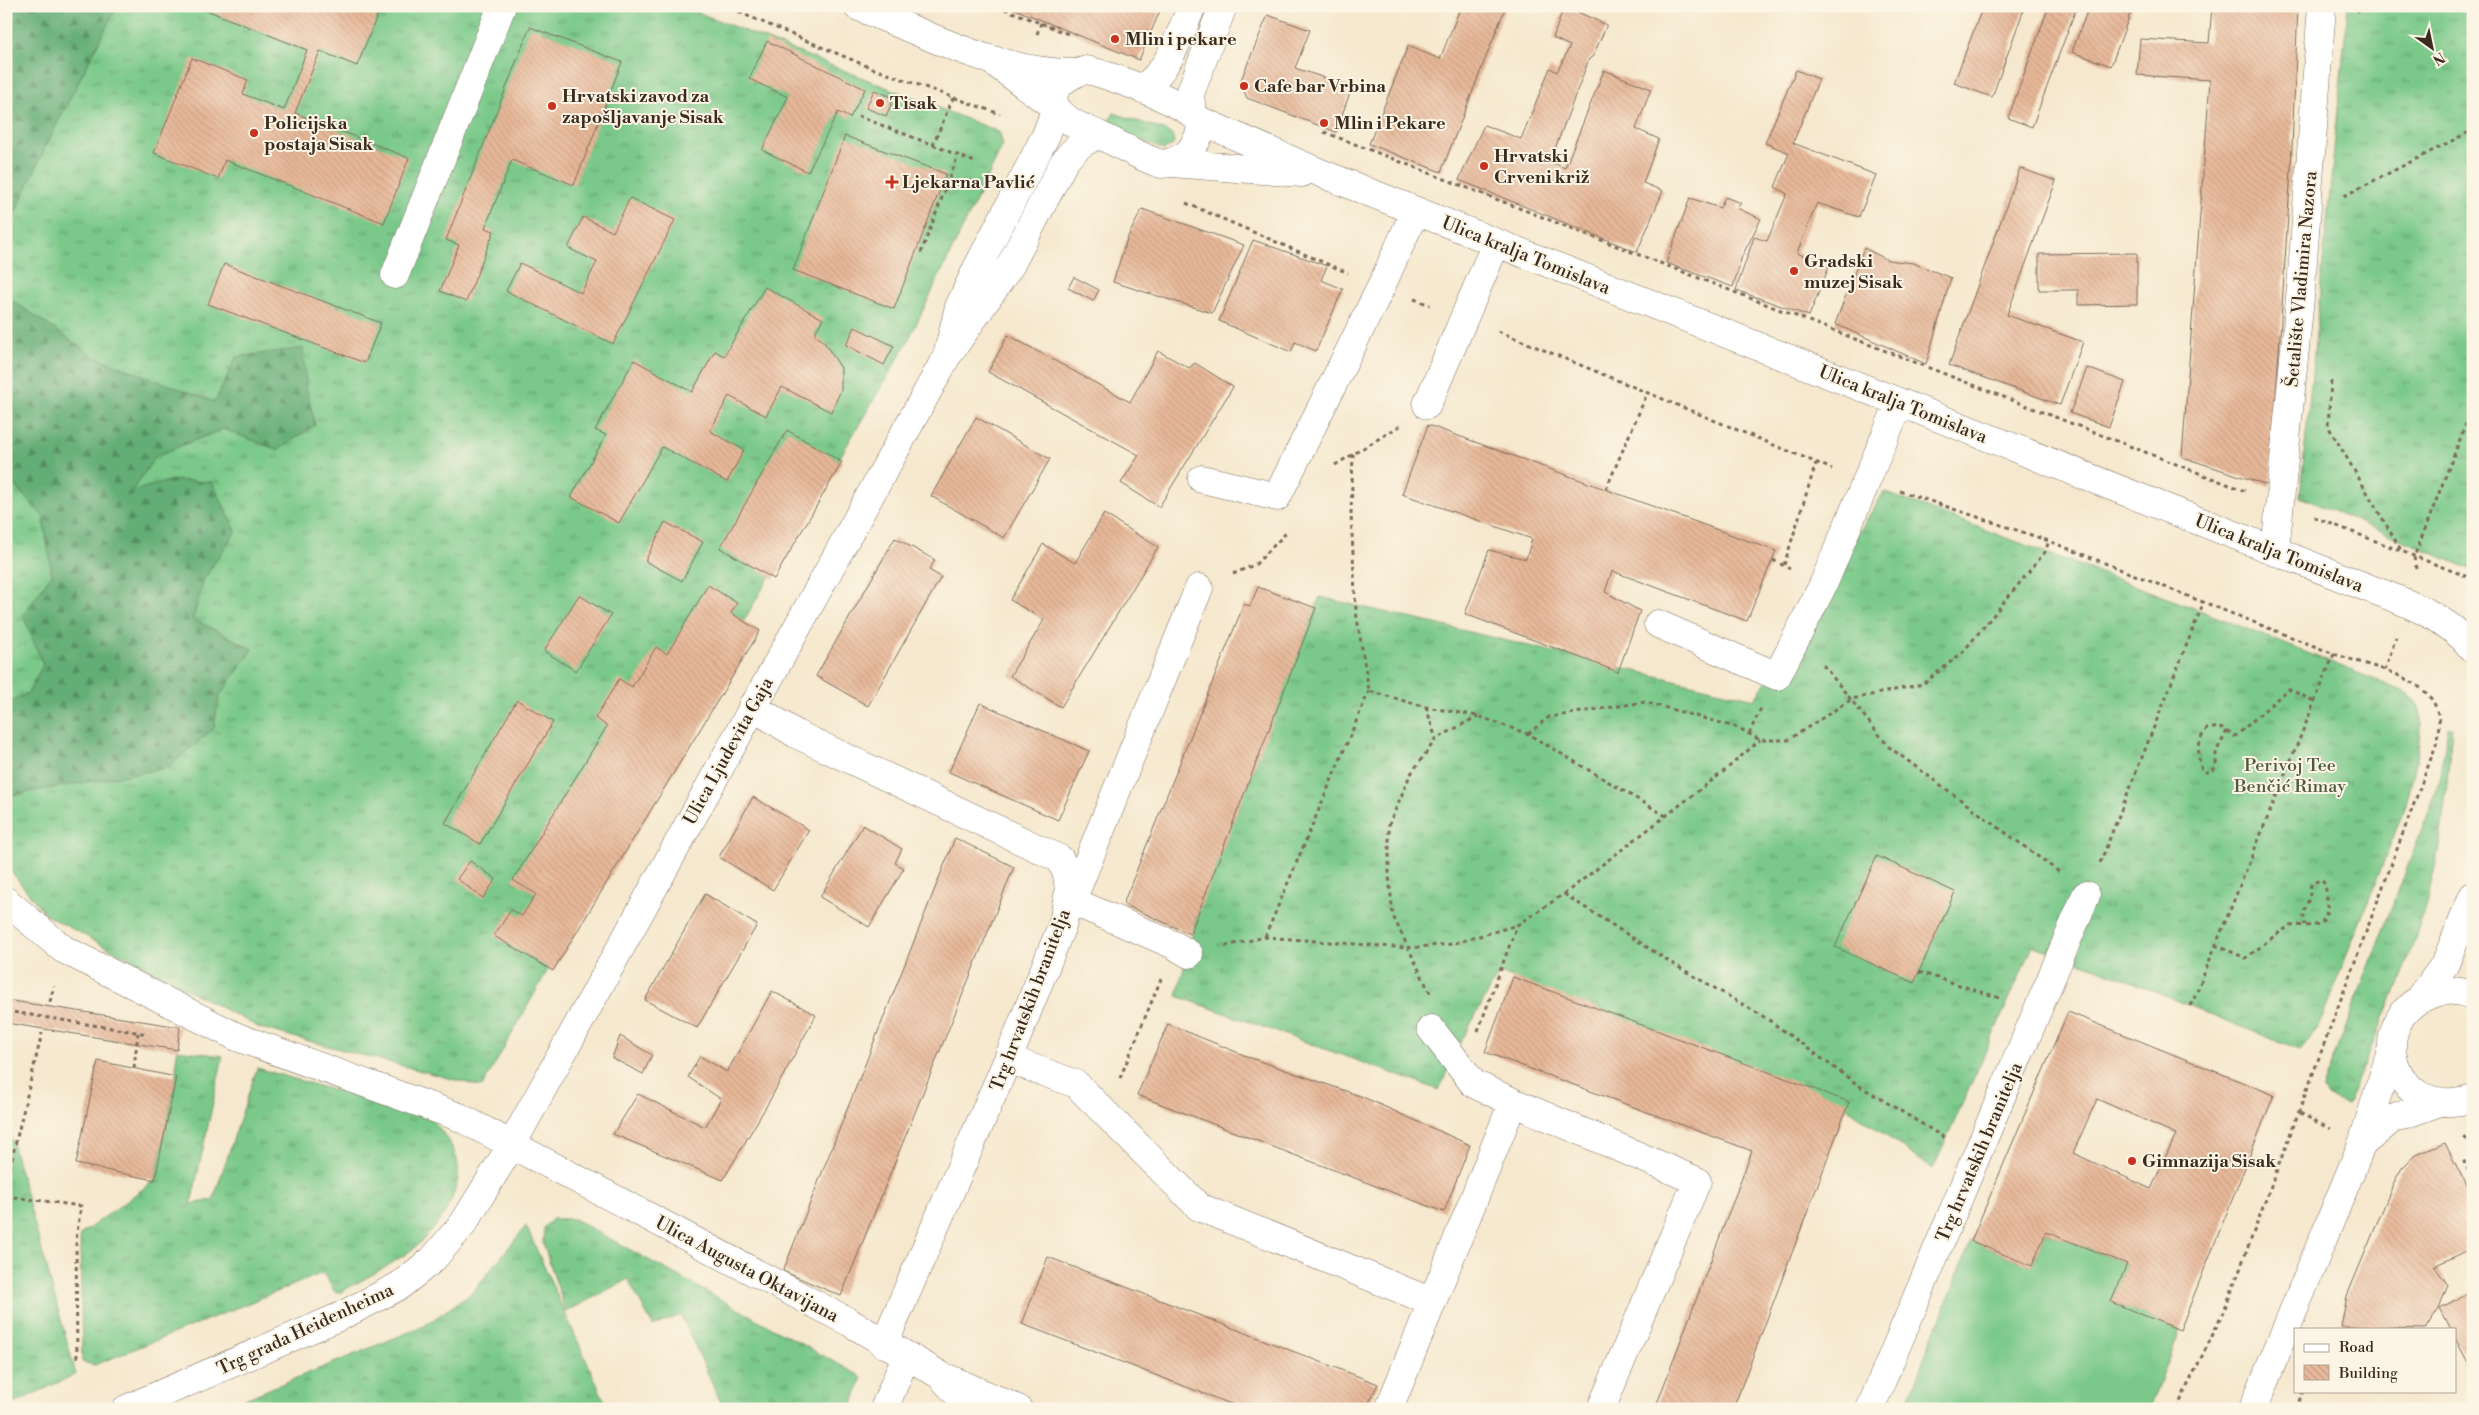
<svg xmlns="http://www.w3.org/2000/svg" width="2479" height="1415" font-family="'Libre Bodoni',serif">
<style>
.grass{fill:url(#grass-tufts);stroke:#5a7a54}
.forest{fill:url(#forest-firs);stroke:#4f6c4a}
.garden{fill:#7ac98a;stroke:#5a7a54}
.building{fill:url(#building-back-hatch);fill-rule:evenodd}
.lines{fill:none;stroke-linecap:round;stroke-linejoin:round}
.minor-casing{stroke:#7c6c5c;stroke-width:29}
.path{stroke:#7c6c5c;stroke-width:3;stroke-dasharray:4 4;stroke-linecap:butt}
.minor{stroke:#fff;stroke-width:28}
.poi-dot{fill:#c8321e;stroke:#fcf5e5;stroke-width:2}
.labels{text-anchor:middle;stroke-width:4;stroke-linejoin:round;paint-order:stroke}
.poi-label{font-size:18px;font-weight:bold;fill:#3b2a1e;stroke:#fcf5e5;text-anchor:start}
.street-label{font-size:18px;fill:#3b2a1e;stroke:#fcf5e5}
.park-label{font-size:18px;fill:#4e5a3e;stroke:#fcf5e5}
</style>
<defs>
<pattern id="grass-tufts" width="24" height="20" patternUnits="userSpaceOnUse" patternTransform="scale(1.25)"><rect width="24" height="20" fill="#7ac98a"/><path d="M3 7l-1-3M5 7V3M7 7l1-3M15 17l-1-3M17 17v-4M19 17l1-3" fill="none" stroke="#65a370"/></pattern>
<pattern id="forest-firs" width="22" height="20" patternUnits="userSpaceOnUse" patternTransform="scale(1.25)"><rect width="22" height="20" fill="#63ad76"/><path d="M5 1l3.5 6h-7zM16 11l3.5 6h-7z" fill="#538d60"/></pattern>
<pattern id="building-back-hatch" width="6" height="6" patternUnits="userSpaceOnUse" patternTransform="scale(1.25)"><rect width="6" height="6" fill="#e7b899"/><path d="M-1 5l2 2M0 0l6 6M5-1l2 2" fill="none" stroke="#c79e83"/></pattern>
</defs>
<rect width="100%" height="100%" fill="#fcf5e5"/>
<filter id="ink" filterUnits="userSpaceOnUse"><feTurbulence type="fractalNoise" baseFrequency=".02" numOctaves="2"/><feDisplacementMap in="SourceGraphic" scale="10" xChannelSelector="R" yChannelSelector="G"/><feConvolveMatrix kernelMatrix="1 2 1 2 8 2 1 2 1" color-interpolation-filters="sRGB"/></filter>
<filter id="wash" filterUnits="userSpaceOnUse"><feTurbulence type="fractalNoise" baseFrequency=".0096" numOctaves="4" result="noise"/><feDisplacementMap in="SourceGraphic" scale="20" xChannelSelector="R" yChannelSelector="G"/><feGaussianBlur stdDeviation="1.12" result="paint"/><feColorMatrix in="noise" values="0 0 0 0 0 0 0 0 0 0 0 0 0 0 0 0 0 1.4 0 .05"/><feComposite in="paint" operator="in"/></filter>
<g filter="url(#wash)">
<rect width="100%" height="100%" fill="#f5e8ce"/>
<path class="grass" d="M6 6H682L999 132 1003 145 906 345 750 610 482 1087 260 1028 46 915 6 865Z
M2348 6H2473V570L2300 497Z
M1114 113 1164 130C1170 133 1176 137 1173 145L1164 150 1111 128 1109 120Z
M1884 492 2202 611 2403 691C2410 695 2416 699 2419 707 2427 727 2411 784 2406 805L2318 1028 2299 1050 2094 967 2033 946 1933 1169 1830 1096 1499 973 1459 1045 1439 1090 1177 996 1199 907 1320 597 1755 699Z
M2448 727H2452C2447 780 2444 833 2431 885 2413 959 2376 1034 2347 1105L2327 1097 2323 1089 2324 1083 2431 806 2439 780Z
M177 1050 223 1056 191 1204 213 1200 257 1068 432 1119C442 1132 457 1149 458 1166 461 1195 436 1231 414 1248 392 1265 365 1278 341 1292H335L323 1273 95 1365 82 1362 80 1235 155 1180 176 1077Z
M6 1121 76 1374 6 1407Z
M553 1219H574L862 1377 851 1409H724L681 1315 653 1326 628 1279 566 1312 543 1243 544 1227Z
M526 1226 608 1409H220L424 1326 472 1293Z"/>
<path class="forest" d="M6 6H117L46 146 6 233Z
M6 296 95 357 215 402 236 357 303 348 306 386 315 425 278 450 223 429 156 456 132 491 172 480 212 482 236 531 204 579 193 619 253 649 219 697 214 728 167 768 6 796V704L28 693 43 665 23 615 52 574 43 516 6 476Z"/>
<path class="garden" d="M2046 1232 2127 1264 2111 1302 2180 1330 2150 1409H1904L1971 1241 2032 1266Z"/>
<g id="blocks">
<path class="building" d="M196 6H381L357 66 320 51 295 113 409 158 384 223 225 160 218 179 154 153 192 58 248 80 243 94 284 110 307 50Z
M1007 6H1162L1139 60Z
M1461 6H1506L1441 172 1369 144 1408 46 1440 59Z
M1564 6 1607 25 1593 56 1589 59 1550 162 1565 168 1604 70 1651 89 1636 129 1659 139 1643 183 1663 191 1637 252 1459 180 1484 125 1521 139 1550 68 1557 72 1570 46 1553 38Z
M1983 6H2025L1992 97 1954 83Z
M2049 6H2077L2032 127 2008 118Z
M2089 6H2133L2111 66 2072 52Z
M2212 6H2298L2291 170 2270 486 2182 457 2210 80 2137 75 2140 39 2209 43Z
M1268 15 1310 30 1295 68 1352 87 1336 132 1247 98 1240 82Z
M530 27 622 62 574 185 512 160 485 228 494 231 466 302 440 291 459 245 446 240Z
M767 41 865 89 850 118 838 112 808 172 762 150 788 97 749 79Z
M1796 70 1819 79 1793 143 1876 175 1859 217 1817 203 1797 253 1829 267 1809 316 1736 290 1754 237 1767 241 1787 194 1775 187 1789 153 1765 143Z
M874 90 894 98 886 116 866 108Z
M845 136 946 174 894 309 793 270Z
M2020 168 2056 181 2007 315 2083 342 2060 405 1949 365Z
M1725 197 1741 203 1737 208 1761 219 1742 256 1733 287 1666 263 1690 198 1720 208Z
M630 198 675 220 613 344 506 291 520 263 581 293 597 262 568 248 583 217 613 232Z
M1142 209 1244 245 1212 313 1113 282 1127 239Z
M1253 240 1327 266 1321 280 1343 289 1316 351 1295 342 1291 352 1219 321Z
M1864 248 1888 260 1913 263 1951 278 1926 364 1835 324Z
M2137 253V304L2078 305V290H2039V254Z
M224 264 381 323 365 363 208 304Z
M1074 277 1099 290 1093 301 1068 288Z
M765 287 823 319 814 334 824 342 841 368V390L831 412 782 387 766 416 729 396 710 431 744 450 727 482 662 447 619 523 571 497 606 435 595 430 634 360 692 392 715 351 724 356Z
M855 327 894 346 884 365 846 345Z
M1008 335 1130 402 1158 351 1189 368 1195 363 1233 387 1159 507 1121 483 1139 455 988 372Z
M2087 368 2125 382 2109 427 2070 413Z
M976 417 1050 459 1004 538 931 496Z
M1428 425 1776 551 1747 621 1612 571 1605 592 1640 611 1618 672 1465 614 1489 550 1526 559 1532 539 1402 494Z
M787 430 842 462 774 579 720 548Z
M1104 514 1158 547 1061 707 1010 676 1044 620 1010 600 1043 544 1075 563Z
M665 522 703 542 682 581 645 561Z
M895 538 935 560 929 570 941 577 868 706 816 676Z
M708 585 737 603 731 613 760 631 553 971 494 936 511 910 522 916 536 894 513 880 607 726 595 718 619 679 632 687 656 647 667 654Z
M1258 587 1316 608 1190 934 1123 904 1244 604 1250 606Z
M579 595 611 615 576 671 544 651Z
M517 700 553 722 480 844 445 823Z
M980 703 1089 751 1058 820 949 772Z
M753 797 809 830 773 890 719 857Z
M863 825 902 849 895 863 904 868 869 927 820 897Z
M955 838 1014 867 841 1296 783 1271Z
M1877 856 1955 892 1914 983 1835 947Z
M470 861 496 879 483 898 457 879Z
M705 894 757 925 697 1028 645 1000Z
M1513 977 1849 1102 1733 1409H1655L1752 1151 1485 1052Z
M772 991 816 1015 771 1098 723 1180 613 1134 638 1094 705 1127 721 1099 688 1077 700 1056 727 1072Z
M6 1000 180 1027 177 1050 6 1023Z
M2068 1012 2274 1095 2180 1330 2111 1302 2127 1264 2046 1232 2032 1266 1971 1241ZM2097 1099 2176 1134 2151 1189 2073 1153Z
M1168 1024 1251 1058 1363 1097 1470 1145 1444 1212 1137 1095Z
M620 1036 652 1055 643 1074 612 1058Z
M98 1061 176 1077 155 1180 76 1164Z
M2445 1143 2473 1199V1248L2434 1266 2448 1285 2439 1308 2425 1329 2341 1327 2347 1296 2395 1180 2402 1168 2414 1156Z
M1048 1257 1378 1384 1366 1409H1244L1035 1329 1022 1324Z
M2473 1291V1372L2455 1338V1329H2451L2440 1308Z"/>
</g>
</g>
<g filter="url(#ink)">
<use href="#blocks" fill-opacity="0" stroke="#7c6c5c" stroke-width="1"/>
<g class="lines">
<defs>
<path id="minor" d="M857 6C926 34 998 73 1073 73
M991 60 1056 108 1046 135 976 270 959 307 947 356 1010 266 1064 162C1075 148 1083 141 1099 135
M1086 70C1105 73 1193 105 1200 122 1202 130 1199 136 1195 143 1189 156 1174 163 1161 164 1139 157 1120 144 1099 135 1087 129 1074 126 1065 117 1039 96 1062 76 1086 70Z
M1142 89C1171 68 1178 37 1192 6
M1192 113 1190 94 1223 6
M1199 120 1323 174 2348 580C2391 598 2443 611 2473 649
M1171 163 1302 173
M395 275 502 6
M1427 405 1496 243
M1202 479 1277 497 1381 287 1415 211
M2275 552 2301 287 2322 6
M1658 624 1777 676 1823 585 1899 403
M752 706 796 734 1060 859 1067 874 1069 891 1063 923 1008 1059 884 1344
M6 901 63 949 237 1037 459 1117 849 1322 940 1375 971 1409
M1072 901 1174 945 1189 954
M1071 903 1199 588
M2473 996C2461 990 2444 989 2432 994 2361 1018 2391 1124 2473 1098
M2421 997 2445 964 2473 896
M1431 1029 1474 1084 1513 1102
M1008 1059 1076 1084 1199 1207 1432 1302
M2362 1144 2392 1119 2437 1103
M950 1379 1018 1409
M126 1409 341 1316 399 1286 432 1260 463 1224 511 1146 947 356
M884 1409 906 1356
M1389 1409 1513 1102 1697 1181 1601 1409
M1870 1409 2086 895
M2253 1409 2362 1144 2392 1048"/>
</defs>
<use href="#minor" class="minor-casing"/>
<path class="path" d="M724 6 874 69 1000 114
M997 6 1071 35
M2357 11 2379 6
M1037 34 1041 23
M858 116 933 145 953 98
M1324 132 2245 491
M933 145 977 163
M2344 196 2473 130
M1186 203 1348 273
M2473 224 2470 254 2473 329
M921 253 958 155
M1414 299 1430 305
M1498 331 1832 469
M2331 381 2328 426 2401 550
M1353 454 1351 514 1356 612 1369 691 1426 707 1478 716 1528 734 1666 816
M1335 465 1400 426
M1606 489 1647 394
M1900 491 2049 541 2334 654 2385 670
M2314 517 2473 579
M1773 560 1790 569
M1784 565 1816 463
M2416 569 2414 557 2473 406
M1233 574 1256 564 1286 533
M1823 665 1889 747 2059 872
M1426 707 1436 739
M2227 731 2216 752V767L2211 772H2204C2196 762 2197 738 2207 729L2219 727 2234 736 2237 735 2288 689 2314 701
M1528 734 1549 717 1645 702 1739 728 1760 740H1788L1852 699 1923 684 1963 652 2045 552 2049 541
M1749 734 1761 708
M2100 863 2204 601
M1564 894 1675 965 1766 1018 1858 1085 1945 1138
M1265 937 1369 691
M2215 945 2246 958C2257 950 2280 930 2291 926 2298 924 2308 927 2315 925 2332 922 2327 896 2325 884L2321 880 2312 883C2309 888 2311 893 2309 898 2305 911 2302 911 2305 925
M1225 946 1265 937 1407 948 1452 944 1517 925 1564 894 1723 772 1760 740
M1919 972 2003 999
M1430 993 1393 916 1389 876V825L1410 775 1436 739 1478 716
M50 1002 54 986
M2191 1006 2334 654
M6 1011 148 1034
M1478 1031 1517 925
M134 1068 138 1033
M1120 1078 1161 979
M2300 1113 2330 1129
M2464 1137 2473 1145
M2473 1158 2464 1162 2473 1179
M6 1183 42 1033
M6 1196 81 1206 76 1239 77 1362
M2177 1409C2193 1371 2214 1336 2229 1298L2436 745C2437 738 2439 729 2439 722 2438 692 2409 679 2385 670L2396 637
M2296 1409 2303 1391"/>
<use href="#minor" class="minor"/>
</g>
</g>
<g class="poi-dot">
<circle cx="1115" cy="39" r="5"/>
<circle cx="1244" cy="86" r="5"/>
<circle cx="880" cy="103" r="5"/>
<circle cx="552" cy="106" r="5"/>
<circle cx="1324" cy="123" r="5"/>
<circle cx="254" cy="133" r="5"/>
<circle cx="1484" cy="166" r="5"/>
<path d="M889.5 174.5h5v5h5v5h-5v5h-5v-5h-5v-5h5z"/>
<circle cx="1794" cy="271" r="5"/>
<circle cx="2132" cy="1161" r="5"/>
</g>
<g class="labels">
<g class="poi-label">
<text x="1125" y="45">Mlin i pekare</text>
<text x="1254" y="92">Cafe bar Vrbina</text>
<text x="562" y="102">Hrvatski zavod za<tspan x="562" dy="21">zapošljavanje Sisak</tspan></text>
<text x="890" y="109">Tisak</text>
<text x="264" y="129">Policijska<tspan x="264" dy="21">postaja Sisak</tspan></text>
<text x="1334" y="129">Mlin i Pekare</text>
<text x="1494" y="162">Hrvatski<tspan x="1494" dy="21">Crveni križ</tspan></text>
<text x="902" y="188">Ljekarna Pavlić</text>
<text x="1804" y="267">Gradski<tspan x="1804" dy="21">muzej Sisak</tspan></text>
<text x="2142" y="1167">Gimnazija Sisak</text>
</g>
<g class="street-label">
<text transform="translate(1526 255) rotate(22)" y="6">Ulica kralja Tomislava</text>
<text transform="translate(2301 279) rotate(-85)" y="6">Šetalište Vladimira Nazora</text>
<text transform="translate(1903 404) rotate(22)" y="6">Ulica kralja Tomislava</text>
<text transform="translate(2279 553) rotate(22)" y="6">Ulica kralja Tomislava</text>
<text transform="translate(728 751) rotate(-61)" y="6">Ulica Ljudevita Gaja</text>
<text transform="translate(1030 1000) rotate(-69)" y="6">Trg hrvatskih branitelja</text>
<text transform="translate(1979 1152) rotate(-67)" y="6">Trg hrvatskih branitelja</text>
<text transform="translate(747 1269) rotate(28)" y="6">Ulica Augusta Oktavijana</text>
<text transform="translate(305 1329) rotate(-25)" y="6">Trg grada Heidenheima</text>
</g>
<g class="park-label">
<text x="2290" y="771">Perivoj Tee<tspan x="2290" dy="21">Benčić Rimay</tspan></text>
</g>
</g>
<rect width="2479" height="1415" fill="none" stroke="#fcf5e5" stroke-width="25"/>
<rect x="2294" y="1328" width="162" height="65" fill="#fcf5e5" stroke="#afa495"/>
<rect x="2304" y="1344" width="25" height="8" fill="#ffffff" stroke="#afa495"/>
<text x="2339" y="1352" font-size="15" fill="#3b2a1e">Road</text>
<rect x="2304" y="1365" width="25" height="15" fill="url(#building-back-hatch)" stroke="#afa495"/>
<text x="2339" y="1378" font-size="15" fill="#3b2a1e">Building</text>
<g transform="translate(2432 48) rotate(147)" stroke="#fcf5e5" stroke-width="4" paint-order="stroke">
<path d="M0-4L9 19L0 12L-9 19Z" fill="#3b2a1e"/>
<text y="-8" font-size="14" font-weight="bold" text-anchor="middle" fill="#3b2a1e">N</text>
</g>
</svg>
